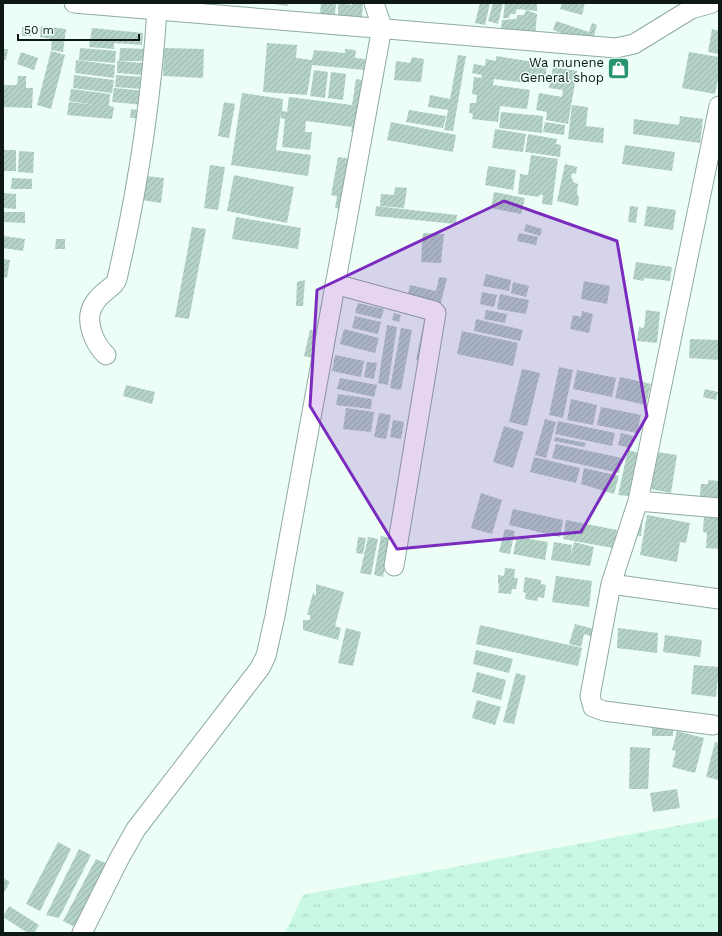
<svg xmlns="http://www.w3.org/2000/svg" width="722" height="936" font-family="'Work Sans',sans-serif">
<style>
.grass{fill:url(#grass-tufts)}
.building{fill:url(#building-hatch)}
.lines{fill:none;stroke-linecap:round;stroke-linejoin:round}
.minor-casing{stroke:#8fab9f;stroke-width:21}
.minor{stroke:#fff;stroke-width:19}
.marked{fill:#7b2cbf;fill-opacity:0.2;stroke:#7b2cbf;stroke-width:3;stroke-linejoin:round}
.labels{text-anchor:middle;stroke-width:3;stroke-linejoin:round;paint-order:stroke}
.poi-label{font-size:13px;fill:#0e1915;stroke:#ecfef6;text-anchor:end}
</style>
<defs>
<pattern id="grass-tufts" width="24" height="20" patternUnits="userSpaceOnUse"><rect width="24" height="20" fill="#c9f8e5"/><path d="M3 7l-1-3M5 7V3M7 7l1-3M15 17l-1-3M17 17v-4M19 17l1-3" fill="none" stroke="#abd4c4"/></pattern>
<pattern id="building-hatch" width="6" height="6" patternUnits="userSpaceOnUse"><rect width="6" height="6" fill="#b5d2c6"/><path d="M-1 1l2-2M0 6l6-6M5 7l2-2" fill="none" stroke="#9ab4a9"/></pattern>
</defs>
<rect width="100%" height="100%" fill="#ecfef6"/>
<path class="grass" d="M719 818V933H285L303 895Z"/>
<path class="building" d="M265 3H288V6Z
M321 3H336L335 14H320Z
M338 3 352 5V3H363L362 17H338Z
M480 3H490L485 25 475 23Z
M493 3H503L498 24 488 21Z
M505 3H537V11L517 9 515 14H510L509 18H503Z
M562 3H585L582 15 560 9Z
M526 10 537 14 535 36 501 32 502 20 516 19 518 15H524Z
M556 21 589 32 592 23 597 25 592 43 553 30Z
M41 26 66 29 63 52 51 50 52 39 40 37Z
M22 27H31V36H22Z
M92 28 143 33 142 45 114 43V49L89 47Z
M712 29 719 31V54L708 52Z
M267 43 297 45 296 58 312 60 314 50 345 53V49L356 50 355 58 365 59 364 70 312 65 307 95 263 92Z
M80 48 116 51 115 63 79 60Z
M120 48 146 49V61H119Z
M164 48 204 49 203 78 163 76Z
M3 49H8L6 60H3Z
M51 51 65 55 51 109 37 105Z
M21 52 38 58 34 70 17 64Z
M689 52 719 57V75L715 94 682 88Z
M458 55 466 56 453 131 444 130 448 110 428 107 430 95 450 99Z
M496 56 547 64 545 81 528 79 527 83 494 79 493 85 530 90 527 109 500 106 498 122 472 119 473 114 469 113 470 103H476L477 95 472 94 474 77 481 78 482 75 472 73 474 64 485 66 486 59 496 61Z
M412 57 424 59 421 82 394 80 396 61 410 63Z
M76 60 115 65 114 78 75 73Z
M117 61 144 63 143 75 117 73Z
M553 67 577 71 568 124 546 120 547 112 536 110 539 93 562 97 563 90 549 88Z
M314 70 328 72 325 98 310 96Z
M331 72 346 74 343 100 328 98Z
M74 75 114 80 112 93 73 88Z
M116 75 143 77 142 89 115 87Z
M18 76H26V88H33L32 108 3 107V85H17Z
M356 79 367 81 361 133 351 132 352 127 306 121 305 132H312L310 150 282 147 285 119 281 118V113L276 150 311 155 308 176 231 165 242 93 283 99 282 111 287 112 289 97 352 105Z
M114 88 146 91 145 105 112 102Z
M71 89 110 94 109 106 114 107 112 119 67 115 69 102 97 105 69 101Z
M224 102 235 104 229 138 218 136Z
M572 105 588 107 586 126 604 128 603 143 568 139Z
M131 109 137 110 136 118H130Z
M409 110 446 116 443 128 406 122Z
M501 112 543 116 542 133 499 128Z
M680 116 703 119 700 143 633 134 634 119 679 125Z
M391 122 456 135 453 152 387 140Z
M545 122 565 125 564 135 543 132Z
M495 129 526 134 523 152 492 148Z
M528 134 557 139 556 144 561 145 560 157 525 152Z
M625 145 675 152 672 171 622 164Z
M3 150H16V171H4Z
M19 151 34 152 33 173 18 172Z
M531 155 558 159 552 205 542 204 543 195H539V197L518 194 520 174 528 175Z
M338 157 350 159 343 209 335 208 337 196 331 195Z
M565 164 577 167 576 174 572 173 571 178 573 179V182L578 184 577 192 579 198 578 206 557 201Z
M210 165 225 167 218 210 204 208Z
M488 166 516 170 513 190 485 185Z
M234 175 294 187 287 223 227 211Z
M147 176 164 178 161 203 142 200 141 183H146Z
M12 178 32 179V189H11Z
M395 187 407 188 404 208 380 206 381 194 394 195Z
M494 192 525 198 521 214 491 208Z
M3 193 16 194V209L3 208Z
M376 206 457 215 456 224 375 216Z
M630 206 638 207 636 223 628 222Z
M647 206 676 210 673 230 644 226Z
M3 212H25V223L3 222Z
M236 217 301 228 298 249 232 239Z
M526 224 542 229 540 236 524 231Z
M192 227 206 229 189 319 175 317Z
M423 233 444 234 441 263 421 262Z
M519 233 538 237 536 245 517 241Z
M4 236 25 239 23 251 3 248Z
M56 239H65V249H55Z
M3 259 10 260 7 278 3 277Z
M636 262 672 267 670 281 645 278 643 281 633 279Z
M486 274 511 280 509 291 483 286Z
M439 277 447 278 440 306 407 298 410 285 436 291Z
M305 280 303 306H296L297 282Z
M584 281 610 286 607 304 581 299Z
M513 282 529 286 526 297 511 293Z
M482 292 497 295 494 307 480 304Z
M500 294 529 300 526 314 497 309Z
M358 303 384 309 381 319 355 313Z
M486 310 507 314 505 323 484 319Z
M646 310 660 312 657 343 637 341 639 327 644 328Z
M582 311 593 314 589 333 570 329 573 315 581 317Z
M394 313 401 315 399 322 392 320Z
M355 316 381 322 378 334 352 328Z
M476 319 523 330 520 341 474 331Z
M424 321 431 323 424 361 416 360Z
M387 325 397 327 388 385 378 383Z
M401 328 412 330 401 390 390 388Z
M344 329 379 338 375 353 340 344Z
M310 330 318 331 312 358 304 356Z
M462 331 518 343 513 366 457 354Z
M690 339 719 340V360L689 358Z
M335 355 364 361 361 377 332 371Z
M367 362 377 363 374 379 364 377Z
M559 367 573 370 563 418 549 415Z
M522 369 540 373 527 426 509 422Z
M577 370 616 378 612 397 573 389Z
M620 377 651 384 646 405 615 398Z
M340 378 377 385 374 397 337 389Z
M126 385 155 392 152 404 123 396Z
M705 389 718 392 716 400 703 397Z
M338 394 372 399 371 409 336 405Z
M571 399 597 405 593 425 567 420Z
M601 407 641 415 637 433 597 425Z
M346 408 374 412 371 432 343 429Z
M379 413 391 415 386 439 374 437Z
M545 419 556 422 546 458 535 455Z
M393 420 404 422 401 439 390 437Z
M558 421 615 433 612 446 555 434Z
M504 426 524 432 513 468 493 462Z
M621 433 633 436 630 448 618 445Z
M555 437 586 443 584 447 554 441Z
M556 444 622 458 619 473 552 458Z
M628 450 639 453 629 496 618 495Z
M657 452 677 455 671 493 651 489Z
M534 457 580 468 576 483 530 472Z
M584 468 619 476 614 494 581 484Z
M708 480 719 481V507L699 505 701 484H708Z
M481 493 502 500 492 534 471 528Z
M513 509 563 520 560 537 509 525Z
M637 514 643 515 641 536 634 535Z
M647 515 690 523 686 543 680 542 677 562 640 555Z
M704 516 719 517V549L706 548 707 533 703 532Z
M566 520 617 530 613 548 563 539Z
M505 529 515 531 510 554 499 552Z
M381 536 390 538 383 577 374 575Z
M358 537 366 538 363 554 356 553Z
M368 537 378 539 371 575 360 573Z
M517 537 548 542 545 560 513 554Z
M554 542 572 545 571 555 574 542 594 547 590 566 551 560Z
M505 568 515 569 514 578H518L516 589H512L511 594 498 593 499 586 498 582V575L504 576Z
M556 576 592 581 589 607 552 602Z
M525 577 541 580V584L546 585 544 598 538 597 537 601 525 599 526 593 523 592Z
M316 584 344 592 335 626 341 628 338 640 303 630V620H310V615H307L313 593 316 596Z
M575 624 598 630 596 638 584 634 581 647 569 644Z
M480 625 582 648 578 666 476 644Z
M346 628 361 632 353 666 338 663Z
M618 628 658 633 657 653 617 648Z
M665 635 702 640 700 657 663 652Z
M476 650 513 659 509 673 473 664Z
M694 665 719 667 716 697 691 694Z
M477 672 506 680 501 700 472 692Z
M516 673 526 676 514 724 503 722Z
M477 700 501 707 495 725 472 718Z
M673 726V736H652V727Z
M677 731 704 738 695 773 672 767 676 751 672 750Z
M715 742 719 743V780L706 777Z
M630 747 650 748 648 789H629Z
M677 789 680 808 653 812 650 793Z
M58 842 71 849 40 911 26 904Z
M79 849 91 855 59 918 46 915Z
M96 859 113 866 77 928 63 921Z
M3 878 10 882 3 894Z
M9 906 39 925 34 933H28L3 917Z"/>
<g class="lines">
<defs>
<path id="minor" d="M74 3 616 48 634 44 691 9 712 3
M335 284 434 311 436 313 394 566
M106 355C96 346 88 328 90 314 94 294 115 288 117 279 138 189 151 102 157 10
M638 501 719 508
M611 584 719 599
M713 725 604 711 593 707 590 696 611 584 638 501 719 106
M82 933 119 859 136 829 260 668 266 656 275 616 382 27 374 3"/>
</defs>
<use href="#minor" class="minor-casing"/>
<use href="#minor" class="minor"/>
</g>
<path class="marked" d="M504 201 617 241 647 416 581 532 397 549 310 406 317 290Z"/>
<defs>
<symbol id="shop-square" viewBox="-11 -11 22 22"><rect x="-9" y="-9" width="18" height="18" rx="4" fill="#279373" stroke="#ecfef6"/><path d="M-5-2.5h2.3a2.7 3.5 0 0 1 5.4 0H5L5.5 6h-11ZM-1.5-2.5h3a1.5 2.3 0 0 0-3 0Z" fill="#fff"/></symbol>
</defs>
<g fill-rule="evenodd">
<use href="#shop-square" x="606" y="56" width="25" height="25"/>
</g>
<g class="labels">
<g class="poi-label">
<text x="604" y="67">Wa munene<tspan x="604" dy="15">General shop</tspan></text>
</g>
</g>
<rect width="722" height="936" fill="none" stroke="#0e1915" stroke-width="8"/>
<path d="M18 34v6h121v-6" fill="none" stroke="#0e1915" stroke-width="2"/>
<text x="24" y="34" font-size="12" fill="#0e1915" stroke="#ecfef6" stroke-width="3" paint-order="stroke">50 m</text>
</svg>
